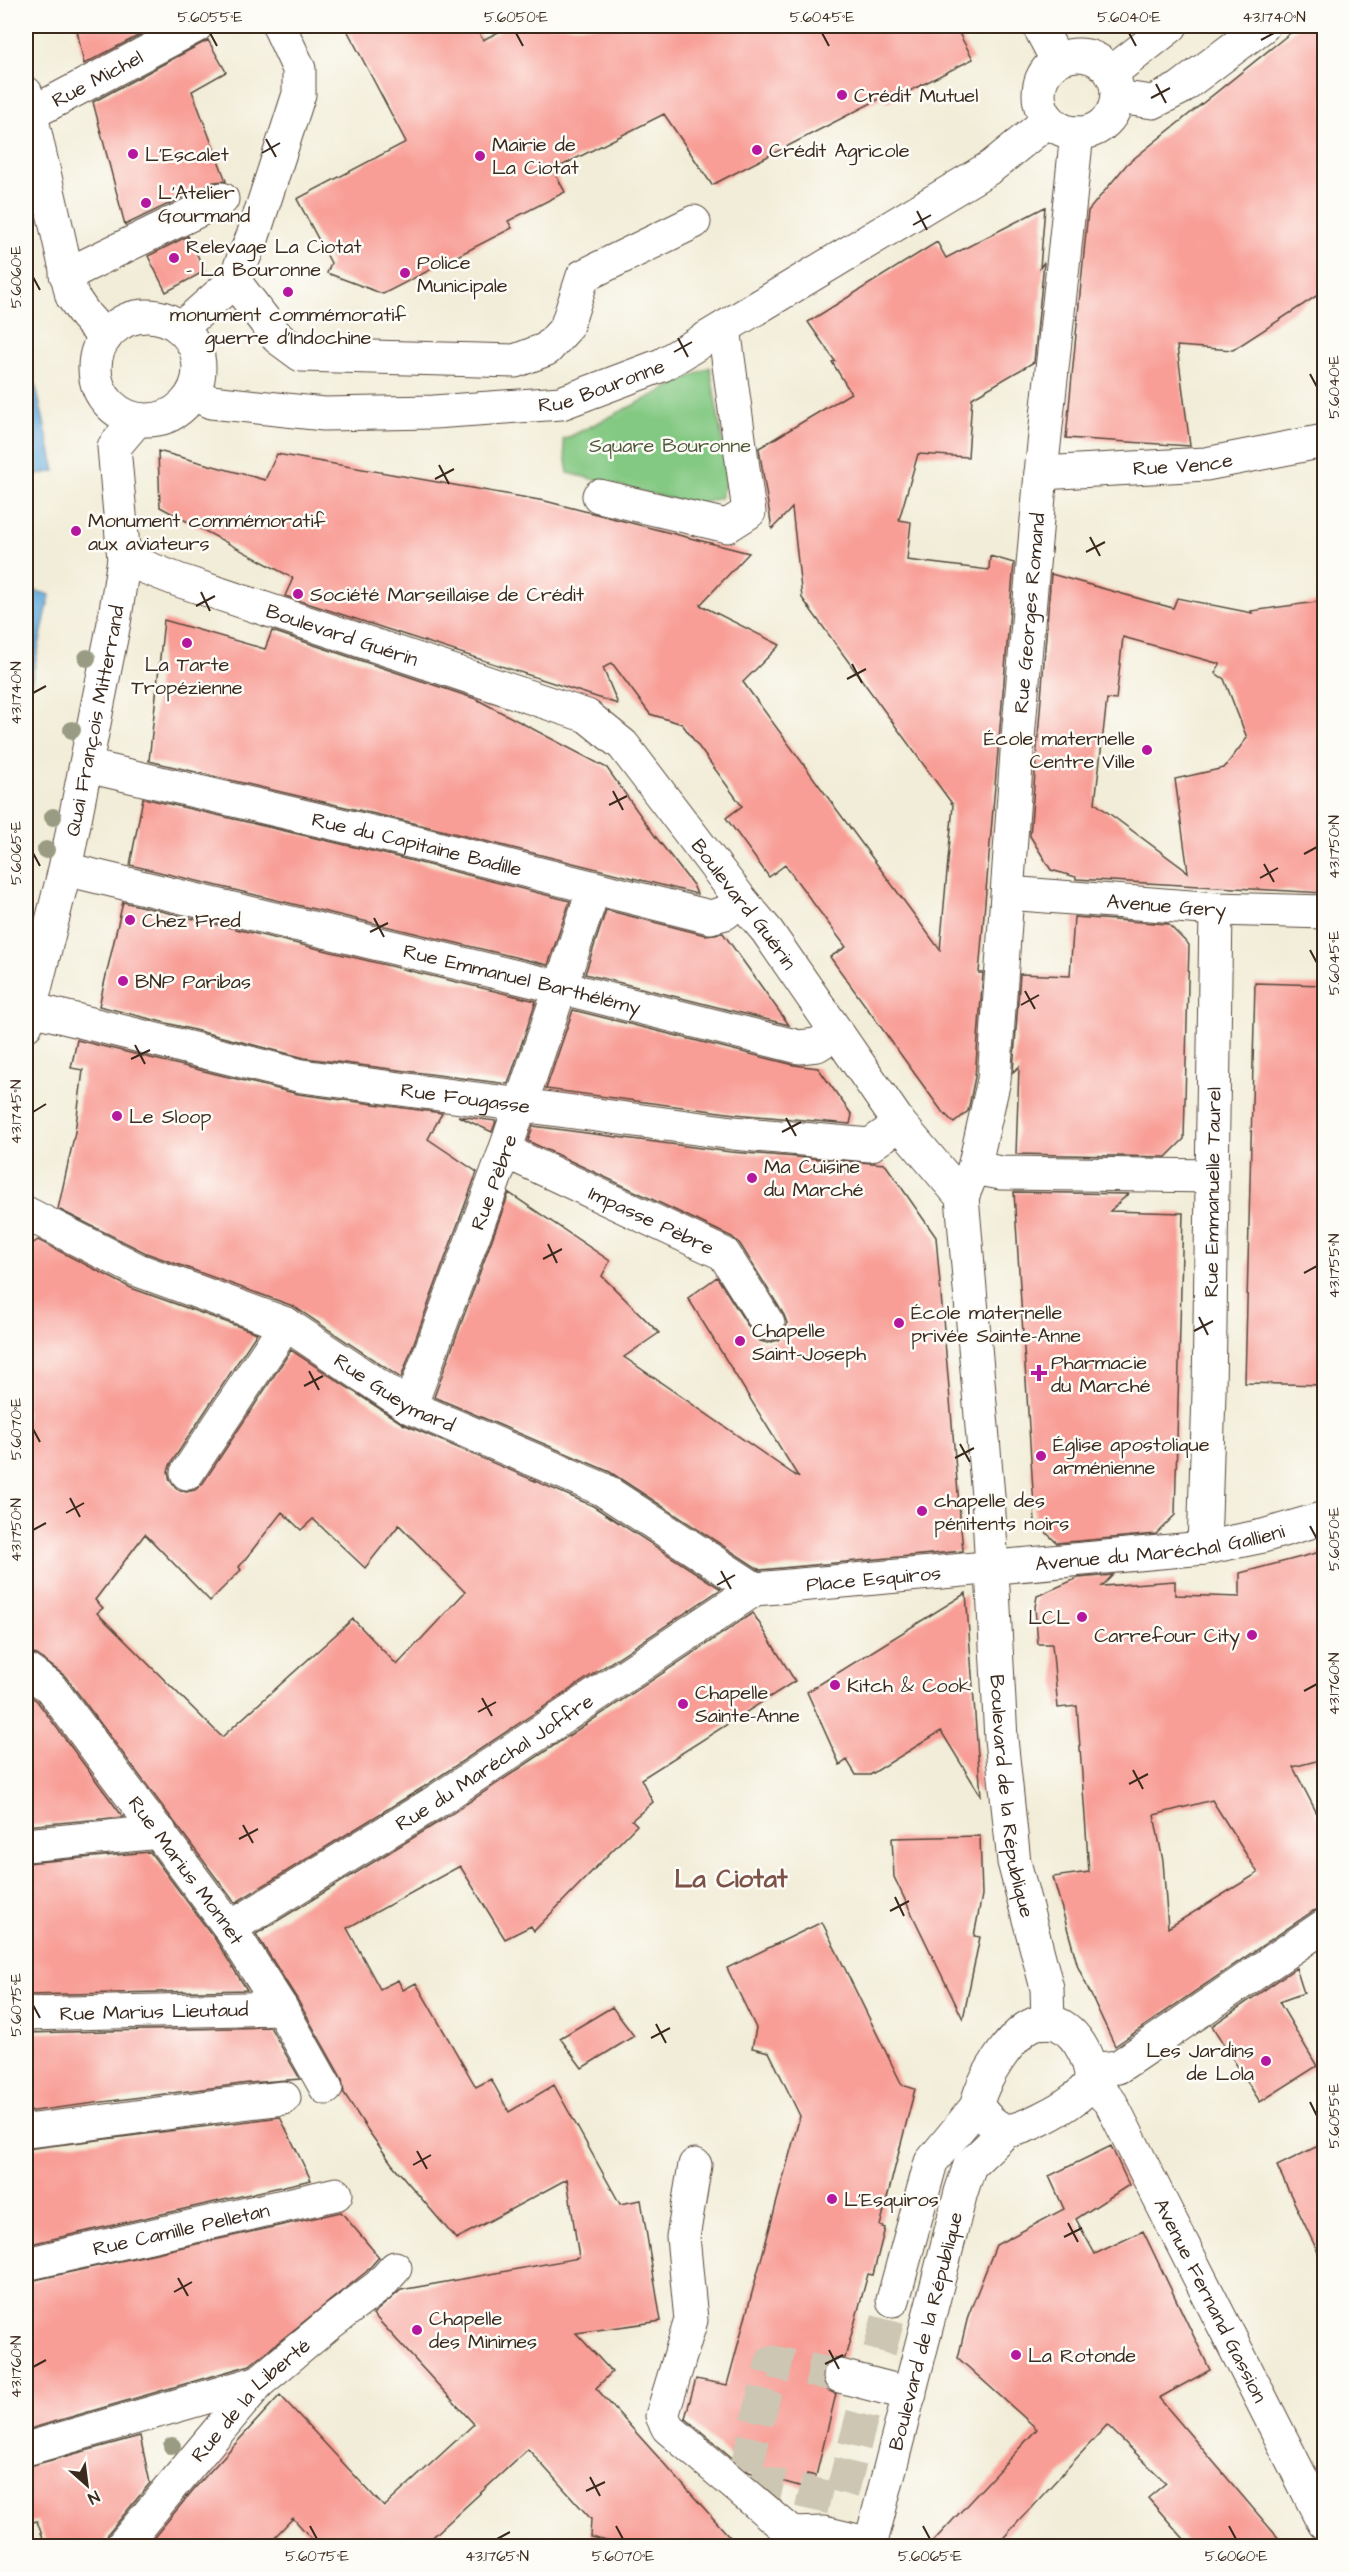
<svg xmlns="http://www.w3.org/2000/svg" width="1350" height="2572" font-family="'Architects Daughter',sans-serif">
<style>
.green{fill:#84c983;stroke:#607a50;stroke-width:1.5}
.water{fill:#67aede;stroke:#516c7e;stroke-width:1.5}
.building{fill:#f89e96;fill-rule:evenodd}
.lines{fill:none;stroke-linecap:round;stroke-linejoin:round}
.minor-tunnel{stroke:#cdc6b3;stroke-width:33;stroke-dasharray:33 16;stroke-linecap:butt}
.minor-casing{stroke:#56473a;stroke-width:35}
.minor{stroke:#fff;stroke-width:33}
.tree{fill:#999c82}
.ticks{fill:none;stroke:#3b2a1e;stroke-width:2}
.poi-dot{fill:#b5179e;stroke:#fdfcf7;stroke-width:2}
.labels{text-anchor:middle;stroke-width:5;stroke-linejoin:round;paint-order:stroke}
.street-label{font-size:20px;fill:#3b2a1e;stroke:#fdfcf7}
.poi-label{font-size:20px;fill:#3b2a1e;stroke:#fdfcf7;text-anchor:start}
.park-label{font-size:20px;fill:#515a3c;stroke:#fdfcf7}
.district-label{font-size:26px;font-weight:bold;fill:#7d5348;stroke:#fdfcf7}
.neatline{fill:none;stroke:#3b2a1e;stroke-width:2}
.ticks-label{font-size:15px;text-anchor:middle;fill:#3b2a1e}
</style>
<rect width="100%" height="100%" fill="#fdfcf7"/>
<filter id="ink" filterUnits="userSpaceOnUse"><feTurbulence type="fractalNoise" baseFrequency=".0167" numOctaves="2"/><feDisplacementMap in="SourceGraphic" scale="12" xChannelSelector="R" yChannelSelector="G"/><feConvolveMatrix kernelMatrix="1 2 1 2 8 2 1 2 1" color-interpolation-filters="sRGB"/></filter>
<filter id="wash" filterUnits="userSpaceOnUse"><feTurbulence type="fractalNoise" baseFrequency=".008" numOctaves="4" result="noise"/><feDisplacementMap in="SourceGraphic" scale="24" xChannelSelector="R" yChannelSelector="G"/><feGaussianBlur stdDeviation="1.35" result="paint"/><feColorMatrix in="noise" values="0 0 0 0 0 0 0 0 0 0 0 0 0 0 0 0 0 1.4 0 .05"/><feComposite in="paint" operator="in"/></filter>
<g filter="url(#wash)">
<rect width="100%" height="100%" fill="#f2edd8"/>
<path class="green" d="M710 367 728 476 720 498 696 505 568 473 563 440Z"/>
<path class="water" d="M26 343 55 471 26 477Z
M26 588 50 595 26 705Z"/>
<g id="blocks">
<path class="building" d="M76 26H157L84 64Z
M345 26H475L483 40 510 26H955L973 59 886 103 883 97 712 185 664 114 553 170 565 192 508 221 512 228 383 294 327 273 331 263 297 199 406 142Z
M1299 26H1324V291L1233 350 1177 346 1190 446 1066 438 1088 211 1127 164Z
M208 40 226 72 192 91 226 181 214 182 125 225 93 102Z
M1045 207 1040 268 1044 262 1034 362 972 398 968 457 918 454 899 520 911 522 907 560 989 570 990 556 1014 563 983 926 979 973H983L975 1077 968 1111 954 1123 941 1110 830 957 846 947 785 865 769 877 726 818 742 806 682 724 650 714 612 663 603 668 618 704 285 596 293 578 160 507 158 451 265 480 277 454 545 501 749 553 700 605 780 645 743 682 940 950 953 805 802 598 792 508 772 529 759 448 851 393 832 362 835 361 808 322 937 242 946 258Z
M188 236 205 271 166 292 148 256Z
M1051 574 1173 608 1177 598 1252 613 1251 611 1324 601V893L1076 879V877L1051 870 1030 836ZM1123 637 1220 664 1215 673 1224 679 1247 738 1224 768 1175 779 1188 872 1095 803 1107 699 1116 700Z
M164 620 265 649 272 631 476 699 607 768 655 836 693 885 697 894 401 820 149 761Z
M143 798 393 856 570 901 548 965 130 865Z
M123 902 536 1001 508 1084 305 1058 99 1006Z
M606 910 705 935 723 933 789 1025 585 974Z
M1074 917 1168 924 1189 945 1184 1139 1166 1157 1016 1154 1019 1067 1013 1072 1020 974 1070 976Z
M1255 983 1324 985V1385L1245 1383Z
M573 1010 794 1065 818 1068 852 1115 850 1124 735 1114 546 1089Z
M77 1040 298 1094 442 1113 428 1139 477 1172 401 1378 293 1306 146 1253 58 1209 75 1132 83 1070 71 1068Z
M458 1116 496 1121 492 1132Z
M533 1126 731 1152 885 1164 936 1237 963 1551 760 1570 610 1472 434 1397 509 1193 610 1261 602 1276 659 1333 624 1357 799 1478 688 1298 717 1277 753 1334 760 1341 768 1343 778 1340 785 1332 787 1323 784 1315 740 1244 732 1237 528 1141Z
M1014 1192 1128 1194 1110 1211 1183 1213 1175 1515 1156 1534 1057 1543 1035 1522Z
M38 1240 131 1288 257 1333 171 1463 168 1471 170 1481 177 1489 186 1492 195 1490 203 1483 291 1350 403 1424 593 1506 721 1589 422 1788 235 1903 65 1676 37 1655 26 1652V1248ZM282 1512 301 1530 313 1519 365 1568 399 1525 465 1592 397 1665 353 1619 222 1737 97 1613 103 1608 95 1600 145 1534 210 1601 241 1570 239 1567Z
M1324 1551V1759L1293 1767 1324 1827V1908L1313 1911 1115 2046 1078 1967 1053 1877 1089 1872 1077 1706 1058 1708 1052 1644H1038L1035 1607 1037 1596 1078 1578 1113 1575 1102 1586 1175 1581V1595L1240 1597V1573ZM1212 1800 1258 1873 1168 1928 1163 1861 1154 1815Z
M966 1593 981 1796 941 1731 870 1775H856L847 1760 840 1765 807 1692Z
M753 1613 795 1681 641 1779 653 1802 632 1820 637 1825 534 1931 531 1926 505 1939 460 1866 347 1928 380 1989 398 1980 403 1990 416 1983 476 2087 491 2079 509 2112 554 2085 620 2204 641 2200 661 2321 576 2333 612 2372 596 2388 739 2547H615L611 2542 590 2537 591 2519 528 2449 422 2547H319L293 2518 265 2547H146L194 2489 280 2395 384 2507 474 2424 373 2314 401 2290 579 2258 567 2179 456 2239 392 2164 367 2129 344 2093 342 2079 297 1999 256 1934 442 1820Z
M26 1693 37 1701 123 1817 26 1826Z
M980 1836 982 1895 974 1936 980 1937 963 2019 894 1877 892 1838Z
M150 1852 215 1939 247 1990 26 1995V1863Z
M822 1922 902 2085 915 2089 880 2226 885 2228 873 2275 868 2274 845 2358H834L826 2363 822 2371V2382L827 2390 836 2394 816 2476 807 2474 803 2487 749 2472 685 2418 696 2379 727 2385 800 2116 769 2052 752 2048 756 2028 727 1968Z
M1296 1968 1304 1993 1279 2002 1317 2066 1260 2102 1212 2026Z
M612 2007 634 2036 582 2068 560 2038Z
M270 2027 300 2079 249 2083 26 2112V2033Z
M280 2117 311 2180 26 2245V2149Z
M1324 2143V2265L1277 2166Z
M1111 2146 1129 2185 1076 2219 1095 2254 1143 2231 1210 2370 1159 2398 1286 2547H1191L1148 2498 1166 2483 1107 2425 995 2547H928L1037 2429 958 2358 968 2316 996 2245 1064 2209 1049 2176Z
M341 2212 379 2257 366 2272 250 2365 26 2430V2282Z
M140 2436 150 2483 108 2534 104 2547H46L37 2521 26 2524V2467Z"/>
</g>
</g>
<g filter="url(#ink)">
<use href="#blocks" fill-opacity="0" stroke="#56473a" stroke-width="1.5"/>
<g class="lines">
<path class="minor-tunnel" d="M840 2376 772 2362 744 2478 840 2500 893 2300"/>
<defs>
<g id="minor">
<path d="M1039 26 1057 60"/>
<circle cx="1078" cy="94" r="39"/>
<path d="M1111 73 1171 26"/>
<path d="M26 93 72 296 85 315 105 338"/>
<path d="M1117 97 1153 102 1179 89 1263 26"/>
<path id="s1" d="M30 114 196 26"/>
<path d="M66 275 222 199"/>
<path d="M234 281 278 338 301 355 515 361 547 349 566 328 583 276 694 222"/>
<circle cx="147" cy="368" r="52"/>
<path d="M181 328 234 281 253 236 299 94V69L279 26"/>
<path id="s2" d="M193 394 211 402 324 414 434 412 561 403 662 365 991 167 1049 120"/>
<path id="s3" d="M1041 473 1206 464 1324 441"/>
<path d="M599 496 727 526 749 512 724 328"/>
<path id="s4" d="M124 559 178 580 587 716 623 745 741 900 767 931 900 1124 962 1197 988 1496 1001 1739 1014 1862 1047 1988 1048 2022"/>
<path id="s5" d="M87 766 397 838 710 917 725 913 741 900"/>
<path id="s6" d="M65 869 559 987 799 1047 817 1045 836 1033"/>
<path id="s7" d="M1008 893 1216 909 1324 912"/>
<path id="s8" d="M31 1009 302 1076 733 1133 870 1145 900 1124"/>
<path id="s9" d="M26 1025 65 869 114 623 124 559 114 447 137 420"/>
<path id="s10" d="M505 1151 724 1254 768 1324"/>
<path d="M974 1168 1001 1173 1212 1176"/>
<path id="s11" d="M962 1197 974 1168 994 1080 1018 738 1041 473 1077 133"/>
<path id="s12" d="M26 1213 138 1270 286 1324 410 1407 602 1489 755 1589"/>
<path id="s13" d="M410 1407 505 1151 590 900 597 889"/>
<path d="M187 1473 286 1324"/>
<path id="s14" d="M1204 1548 1209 1393 1216 909"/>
<path id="s15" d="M26 1670 50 1687 230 1928 281 2008 326 2088"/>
<path d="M26 1845 160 1832"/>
<path id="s16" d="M230 1928 432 1804 755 1589 1204 1548 1263 1536 1324 1518"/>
<path id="s17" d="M26 2014 281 2008"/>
<path d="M1048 2022C1073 2022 1093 2061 1091 2082 1086 2088 1081 2095 1074 2099 1063 2108 1019 2133 1006 2130 993 2127 985 2116 977 2106 980 2083 1011 2033 1034 2024 1038 2022 1044 2023 1048 2022Z"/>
<path d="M1092 2070 1118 2067 1324 1926"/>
<path id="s18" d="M1091 2082 1111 2103 1116 2113 1324 2523"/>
<path d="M26 2131C112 2122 197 2107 284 2098"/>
<path d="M695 2165 683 2237 691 2320 662 2416 668 2428 793 2534 796 2546"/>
<path id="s19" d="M26 2264 336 2194"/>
<path d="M893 2300 931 2162 977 2106"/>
<path d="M840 2376 910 2394"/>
<path d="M26 2449 259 2382"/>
<path d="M793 2534 824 2533 871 2544"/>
<path id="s20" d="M122 2546 259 2382 330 2323 379 2286 395 2268"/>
<path id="s21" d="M870 2546 961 2192 970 2165 1007 2130"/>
</g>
</defs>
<use href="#minor" class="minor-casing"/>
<use href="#minor" class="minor"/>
</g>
<g class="tree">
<circle cx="87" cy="658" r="9"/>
<circle cx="72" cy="730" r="9"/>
<circle cx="53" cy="817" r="9"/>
<circle cx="46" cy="850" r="9"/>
<circle cx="172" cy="2446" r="9"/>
</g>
</g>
<path class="ticks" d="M210 33 217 46M516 33 523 46M822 33 829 46M1129 33 1136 46M1261 40 1274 33M1156 84 1166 103M1151 98 1170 88M266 139 276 157M262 153 280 143M917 211 927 230M913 225 931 215M33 277 40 290M678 338 688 357M674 352 692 342M1310 374 1317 387M439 465 449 484M435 479 454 469M1090 537 1100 556M1086 552 1105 542M201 592 210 611M196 606 215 596M852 664 862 683M847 679 866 669M33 693 46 686M613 791 623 810M609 805 627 796M33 853 40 866M1304 854 1317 847M1264 864 1274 882M1260 878 1278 868M374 918 384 937M370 932 388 923M1310 950 1317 963M1025 991 1035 1009M1021 1005 1039 995M135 1045 145 1064M131 1059 150 1050M33 1112 46 1104M786 1118 796 1136M782 1132 801 1122M548 1244 557 1263M543 1259 562 1249M1304 1273 1317 1266M1199 1317 1208 1335M1194 1331 1213 1321M309 1371 319 1390M304 1386 323 1376M33 1429 40 1442M960 1444 970 1462M955 1458 974 1448M70 1498 80 1517M66 1513 84 1503M1310 1526 1317 1539M33 1530 46 1523M721 1571 731 1589M717 1585 735 1575M1304 1691 1317 1684M482 1698 492 1716M478 1712 496 1702M1133 1770 1143 1789M1129 1784 1148 1774M243 1825 253 1843M239 1839 258 1829M895 1897 904 1916M890 1911 909 1901M33 2005 40 2018M656 2024 666 2043M651 2038 670 2028M1310 2102 1317 2116M417 2151 427 2169M413 2165 431 2155M1068 2223 1078 2242M1064 2237 1082 2228M178 2278 188 2296M174 2292 192 2282M829 2350 839 2369M825 2364 843 2355M33 2367 46 2360M590 2477 600 2496M586 2491 605 2482M310 2526 317 2539M616 2526 623 2539M923 2526 930 2539M1229 2526 1236 2539M497 2539 510 2532"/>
<g class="poi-dot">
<circle cx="842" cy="95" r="6"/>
<circle cx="757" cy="150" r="6"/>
<circle cx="133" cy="154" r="6"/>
<circle cx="480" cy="156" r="6"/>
<circle cx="146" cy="203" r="6"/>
<circle cx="174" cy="258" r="6"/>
<circle cx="405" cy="273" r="6"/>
<circle cx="288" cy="292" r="6"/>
<circle cx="76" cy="531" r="6"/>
<circle cx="298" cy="594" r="6"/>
<circle cx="187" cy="643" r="6"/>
<circle cx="1147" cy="750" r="6"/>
<circle cx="130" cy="920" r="6"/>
<circle cx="123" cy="981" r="6"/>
<circle cx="117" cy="1116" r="6"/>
<circle cx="752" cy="1178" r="6"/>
<circle cx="899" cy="1323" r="6"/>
<circle cx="740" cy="1341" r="6"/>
<path d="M1036 1364h6v6h6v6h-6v6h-6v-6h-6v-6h6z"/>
<circle cx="1041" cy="1456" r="6"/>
<circle cx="922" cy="1511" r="6"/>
<circle cx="1082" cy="1617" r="6"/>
<circle cx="1252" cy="1635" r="6"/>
<circle cx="835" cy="1685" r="6"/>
<circle cx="683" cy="1704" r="6"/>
<circle cx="1266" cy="2061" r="6"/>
<circle cx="832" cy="2199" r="6"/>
<circle cx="417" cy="2330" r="6"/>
<circle cx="1016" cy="2355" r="6"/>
</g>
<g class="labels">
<g class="street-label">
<text dy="7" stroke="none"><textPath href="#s1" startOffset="76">Rue Michel</textPath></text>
<text dy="7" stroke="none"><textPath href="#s2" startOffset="414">Rue Bouronne</textPath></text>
<text dy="7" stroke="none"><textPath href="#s3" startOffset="142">Rue Vence</textPath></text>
<text dy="7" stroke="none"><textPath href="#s11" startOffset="590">Rue Georges Romand</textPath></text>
<text dy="7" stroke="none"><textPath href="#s4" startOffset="231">Boulevard Guérin</textPath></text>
<text dy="7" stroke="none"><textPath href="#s9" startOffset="312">Quai François Mitterrand</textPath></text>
<text dy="7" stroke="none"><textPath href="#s5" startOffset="339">Rue du Capitaine Badille</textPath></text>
<text dy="7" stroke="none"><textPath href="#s4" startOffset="735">Boulevard Guérin</textPath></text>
<text dy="7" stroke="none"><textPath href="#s7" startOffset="159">Avenue Gery</textPath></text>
<text dy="7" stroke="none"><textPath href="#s6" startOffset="470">Rue Emmanuel Barthélémy</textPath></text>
<text dy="7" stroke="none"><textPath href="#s8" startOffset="444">Rue Fougasse</textPath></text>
<text dy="7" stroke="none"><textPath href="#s13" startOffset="240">Rue Pèbre</textPath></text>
<text dy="7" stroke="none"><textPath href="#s14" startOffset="356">Rue Emmanuelle Taurel</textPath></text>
<text dy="7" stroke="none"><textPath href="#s10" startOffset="162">Impasse Pèbre</textPath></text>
<text dy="7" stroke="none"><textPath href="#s12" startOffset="412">Rue Gueymard</textPath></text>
<text dy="7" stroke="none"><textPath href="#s16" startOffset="1032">Avenue du Maréchal Gallieni</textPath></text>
<text dy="7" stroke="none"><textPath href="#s16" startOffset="744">Place Esquiros</textPath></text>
<text dy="7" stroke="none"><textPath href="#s16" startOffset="312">Rue du Maréchal Joffre</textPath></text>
<text dy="7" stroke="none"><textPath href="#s4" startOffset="1702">Boulevard de la République</textPath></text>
<text dy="7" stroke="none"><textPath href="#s15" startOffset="258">Rue Marius Monnet</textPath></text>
<text dy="7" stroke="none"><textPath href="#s17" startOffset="128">Rue Marius Lieutaud</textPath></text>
<text dy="7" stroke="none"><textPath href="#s19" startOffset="159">Rue Camille Pelletan</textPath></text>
<text dy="7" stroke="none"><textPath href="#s18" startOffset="250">Avenue Fernand Gassion</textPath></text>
<text dy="7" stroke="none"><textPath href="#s21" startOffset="222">Boulevard de la République</textPath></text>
<text dy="7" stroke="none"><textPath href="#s20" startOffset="195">Rue de la Liberté</textPath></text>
</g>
<g class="poi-label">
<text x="854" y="102">Crédit Mutuel</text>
<text x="492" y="151">Mairie de<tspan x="492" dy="23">La Ciotat</tspan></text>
<text x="769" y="157">Crédit Agricole</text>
<text x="145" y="161">L'Escalet</text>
<text x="158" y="199">L'Atelier<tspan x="158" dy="23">Gourmand</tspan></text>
<text x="186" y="253">Relevage La Ciotat<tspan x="186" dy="23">- La Bouronne</tspan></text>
<text x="417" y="269">Police<tspan x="417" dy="23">Municipale</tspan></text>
<text x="288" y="321" text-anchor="middle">monument commémoratif<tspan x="288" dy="23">guerre d'Indochine</tspan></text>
<text x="88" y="527">Monument commémoratif<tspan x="88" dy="23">aux aviateurs</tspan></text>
<text x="310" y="601">Société Marseillaise de Crédit</text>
<text x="187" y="671" text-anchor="middle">La Tarte<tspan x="187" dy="23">Tropézienne</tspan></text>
<text x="1135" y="745" text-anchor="end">École maternelle<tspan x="1135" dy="23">Centre Ville</tspan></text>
<text x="142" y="927">Chez Fred</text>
<text x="135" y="988">BNP Paribas</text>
<text x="129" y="1123">Le Sloop</text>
<text x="764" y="1173">Ma Cuisine<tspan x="764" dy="23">du Marché</tspan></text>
<text x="911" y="1319">École maternelle<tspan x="911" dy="23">privée Sainte-Anne</tspan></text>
<text x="752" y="1337">Chapelle<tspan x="752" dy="23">Saint-Joseph</tspan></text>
<text x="1051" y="1369">Pharmacie<tspan x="1051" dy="23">du Marché</tspan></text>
<text x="1053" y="1451">Église apostolique<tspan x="1053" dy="23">arménienne</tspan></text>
<text x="934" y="1507">chapelle des<tspan x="934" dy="23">pénitents noirs</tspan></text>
<text x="1070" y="1624" text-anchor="end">LCL</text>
<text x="1240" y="1642" text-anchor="end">Carrefour City</text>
<text x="847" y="1692">Kitch &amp; Cook</text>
<text x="695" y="1699">Chapelle<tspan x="695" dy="23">Sainte-Anne</tspan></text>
<text x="1254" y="2057" text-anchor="end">Les Jardins<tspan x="1254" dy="23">de Lola</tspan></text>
<text x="844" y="2206">L'Esquiros</text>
<text x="429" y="2325">Chapelle<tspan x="429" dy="23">des Minimes</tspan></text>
<text x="1028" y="2362">La Rotonde</text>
</g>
<g class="park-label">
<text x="670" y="452">Square Bouronne</text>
</g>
<g class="district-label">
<text x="731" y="1887">La Ciotat</text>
</g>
</g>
<rect width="1350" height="2572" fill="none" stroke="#fdfcf7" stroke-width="66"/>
<g transform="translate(87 2485) rotate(152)" stroke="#fdfcf7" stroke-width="4.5" paint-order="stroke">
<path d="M0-4.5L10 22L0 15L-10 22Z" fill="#3b2a1e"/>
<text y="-9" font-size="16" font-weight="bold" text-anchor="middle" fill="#3b2a1e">N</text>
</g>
<rect x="33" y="33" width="1284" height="2506" class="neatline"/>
<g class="ticks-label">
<text x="210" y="22">5.6055°E</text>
<text x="516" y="22">5.6050°E</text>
<text x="822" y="22">5.6045°E</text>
<text x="1129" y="22">5.6040°E</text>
<text x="1274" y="22">43.1740°N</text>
<text transform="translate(16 277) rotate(-90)" y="5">5.6060°E</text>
<text transform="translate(1334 387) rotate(-90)" y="5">5.6040°E</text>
<text transform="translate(16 693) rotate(-90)" y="5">43.1740°N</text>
<text transform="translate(1334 847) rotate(-90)" y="5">43.1750°N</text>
<text transform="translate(16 853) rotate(-90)" y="5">5.6065°E</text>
<text transform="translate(1334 963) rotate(-90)" y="5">5.6045°E</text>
<text transform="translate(16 1112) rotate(-90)" y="5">43.1745°N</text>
<text transform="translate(1334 1266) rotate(-90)" y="5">43.1755°N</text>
<text transform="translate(16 1429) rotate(-90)" y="5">5.6070°E</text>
<text transform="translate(16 1530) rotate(-90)" y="5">43.1750°N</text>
<text transform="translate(1334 1539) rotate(-90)" y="5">5.6050°E</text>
<text transform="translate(1334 1684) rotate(-90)" y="5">43.1760°N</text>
<text transform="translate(16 2005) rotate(-90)" y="5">5.6075°E</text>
<text transform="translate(1334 2116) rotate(-90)" y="5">5.6055°E</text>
<text transform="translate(16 2367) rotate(-90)" y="5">43.1760°N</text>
<text x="317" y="2561">5.6075°E</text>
<text x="497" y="2561">43.1765°N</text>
<text x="623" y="2561">5.6070°E</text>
<text x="930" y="2561">5.6065°E</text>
<text x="1236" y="2561">5.6060°E</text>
</g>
</svg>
